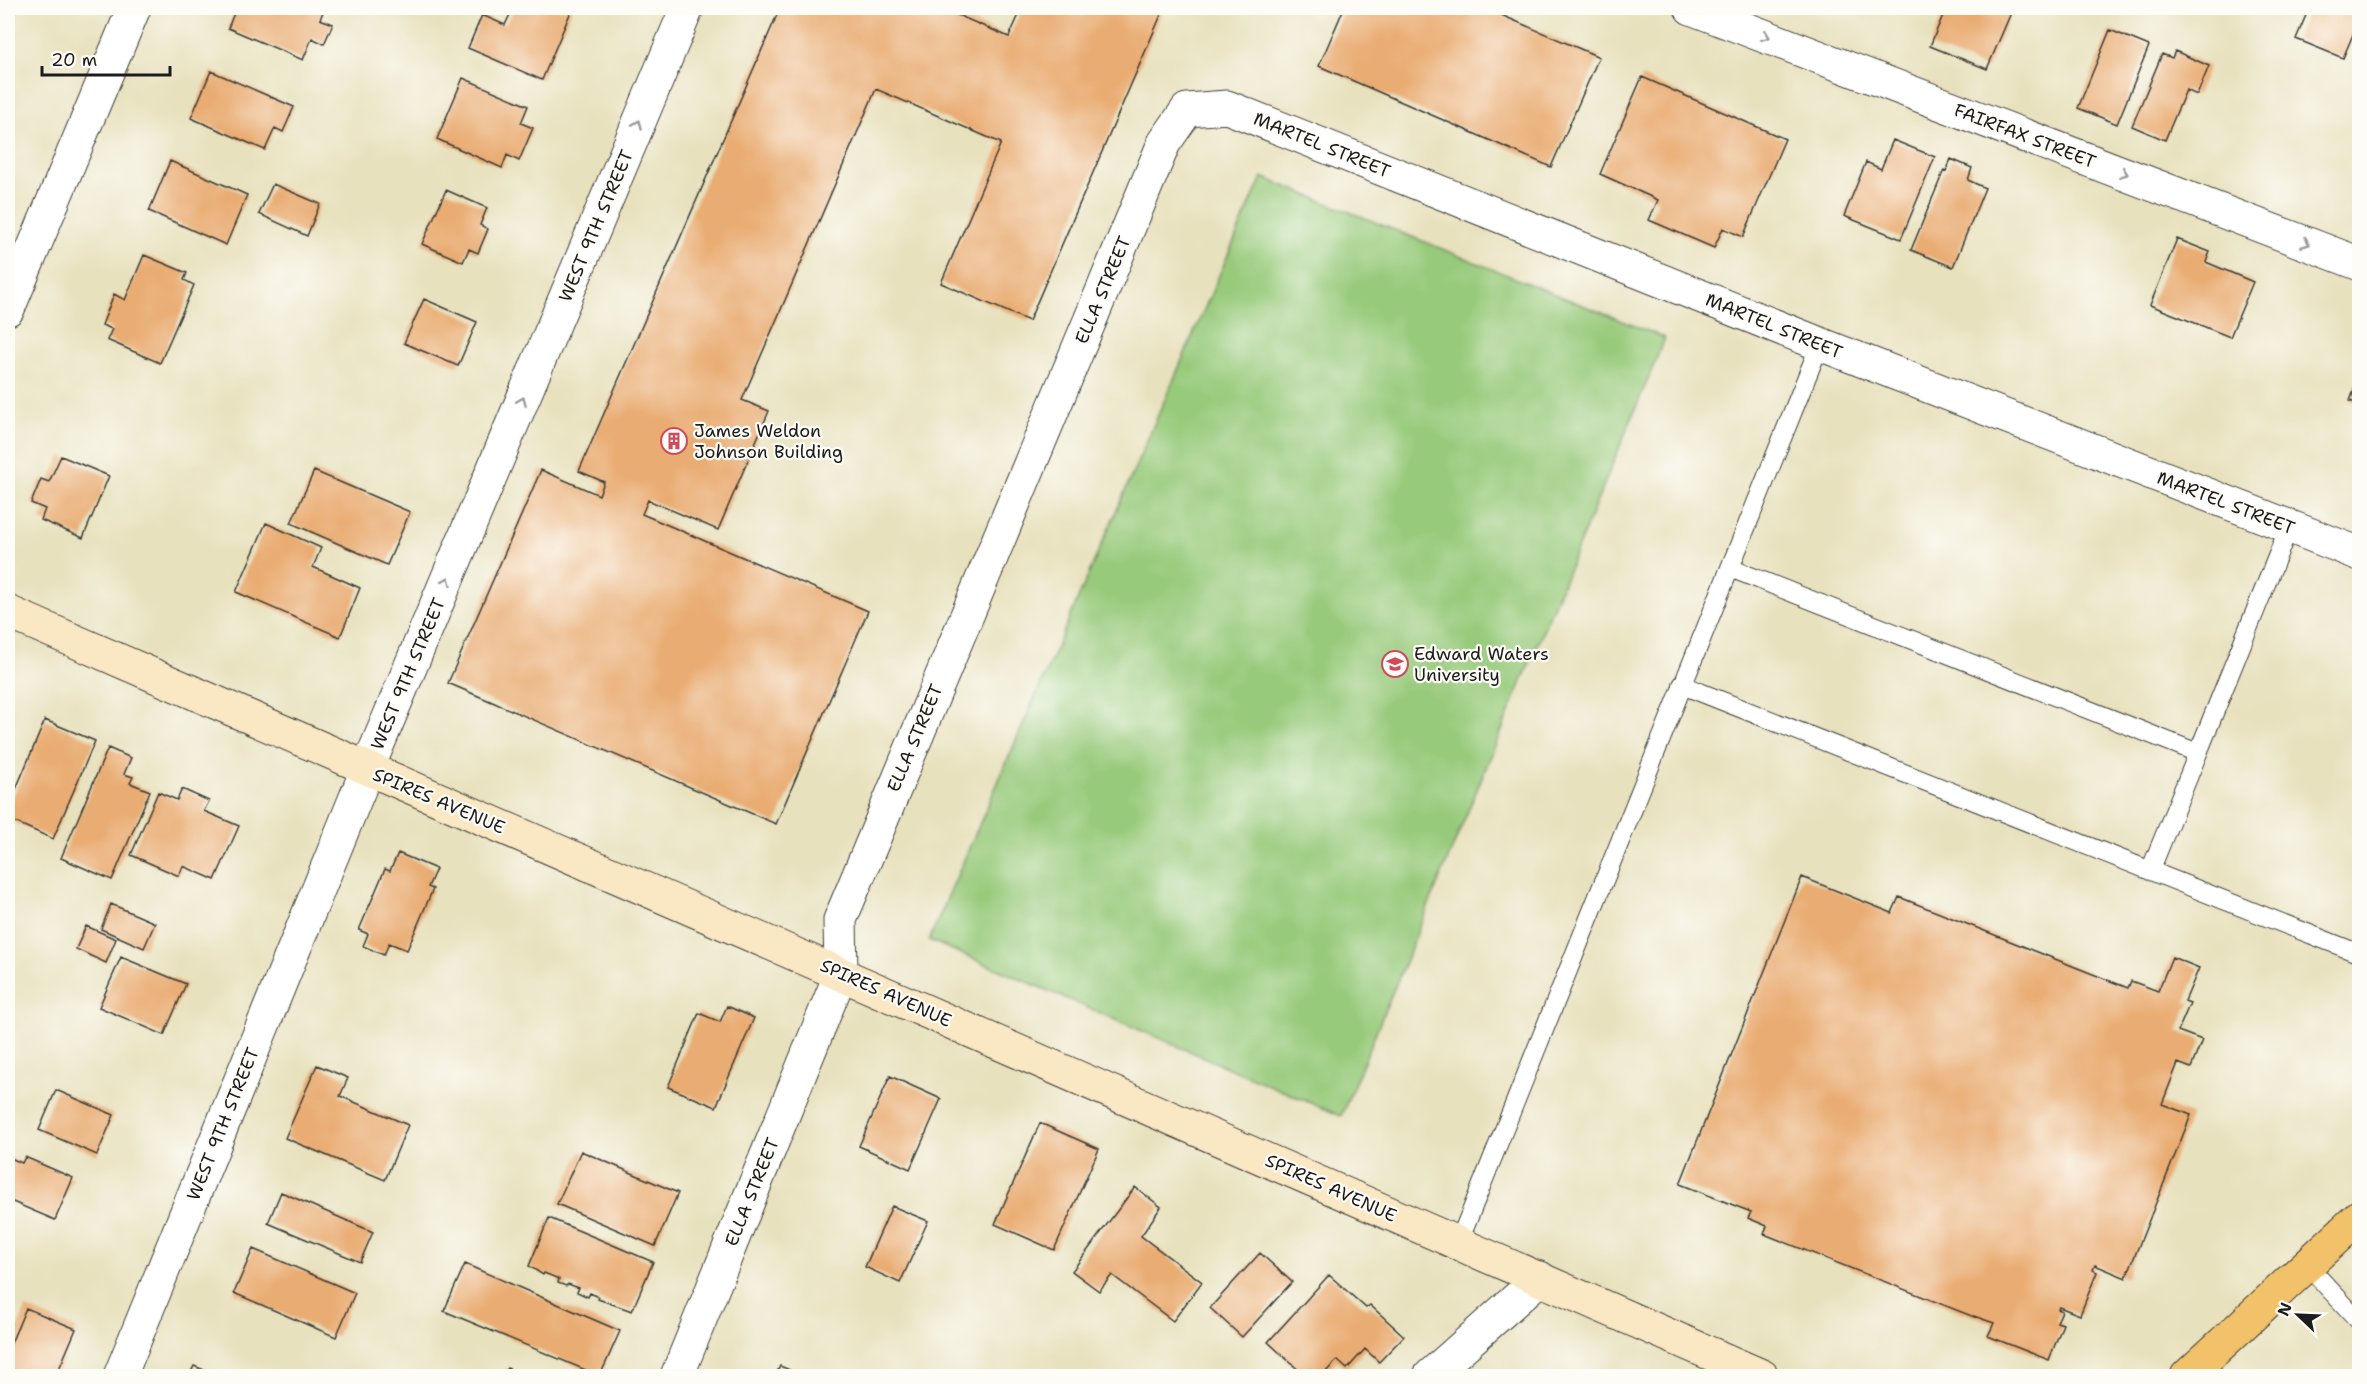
<svg xmlns="http://www.w3.org/2000/svg" width="2367" height="1384" font-family="'Shantell Sans',sans-serif">
<style>
.green{fill:#98ca7b;stroke:#5a734c;stroke-width:1.5}
.building{fill:#e9ac72}
.lines{fill:none;stroke-linecap:round;stroke-linejoin:round}
.lane-casing{stroke:#3b3a34;stroke-width:20}
.street-casing{stroke:#3b3a34;stroke-width:35}
.secondary-casing{stroke:#3b3a34;stroke-width:35}
.primary-casing{stroke:#3b3a34;stroke-width:35}
.lane{stroke:#fff;stroke-width:18}
.street{stroke:#fff;stroke-width:33}
.secondary{stroke:#fae7c3;stroke-width:33}
.primary{stroke:#f2c26a;stroke-width:33}
.oneway{stroke:#999}
.labels{text-anchor:middle;stroke-width:4.5;stroke-linejoin:round;paint-order:stroke}
.street-label{font-size:18px;fill:#1c1c1c;stroke:#fdfcf7}
.poi-label{font-size:18px;fill:#1c1c1c;stroke:#fdfcf7;text-anchor:start}
</style>
<rect width="100%" height="100%" fill="#fdfcf7"/>
<filter id="ink" filterUnits="userSpaceOnUse"><feTurbulence type="fractalNoise" baseFrequency=".0167" numOctaves="2"/><feDisplacementMap in="SourceGraphic" scale="12" xChannelSelector="R" yChannelSelector="G"/><feConvolveMatrix kernelMatrix="1 2 1 2 8 2 1 2 1" color-interpolation-filters="sRGB"/></filter>
<filter id="wash" filterUnits="userSpaceOnUse"><feTurbulence type="fractalNoise" baseFrequency=".008" numOctaves="4" result="noise"/><feDisplacementMap in="SourceGraphic" scale="24" xChannelSelector="R" yChannelSelector="G"/><feGaussianBlur stdDeviation="1.35" result="paint"/><feColorMatrix in="noise" values="0 0 0 0 0 0 0 0 0 0 0 0 0 0 0 0 0 1.4 0 .05"/><feComposite in="paint" operator="in"/></filter>
<g filter="url(#wash)">
<rect width="100%" height="100%" fill="#e8e1be"/>
<path class="green" d="M1262 177 1665 338 1341 1116 929 940Z"/>
<g id="blocks">
<path class="building" d="M236 8H314L323 12 320 19 333 24 324 44 312 38 303 60 228 28Z
M513 8H568L572 9 542 80 468 48 482 15 505 25Z
M780 8H941L1009 37 1022 8H1164L1029 321 941 283 1001 143 876 89 742 400 769 411 718 530 648 500 642 514 868 611 776 824 448 683 541 470 599 495 604 482 579 471Z
M1344 8H1485L1599 57 1551 167 1319 66Z
M1946 8H2013L1987 69 1930 46Z
M2309 8H2360V18L2343 58 2296 39Z
M2110 30 2149 46 2117 124 2078 108Z
M2359 35H2360V51L2354 49Z
M2175 51 2209 66 2197 95 2186 90 2165 140 2132 126 2162 54 2172 58Z
M211 71 294 107 283 132 275 128 265 150 191 118Z
M1642 77 1785 139 1743 237 1723 228 1714 248 1649 220 1658 200 1600 174Z
M463 78 528 106 521 123 533 128 519 161 507 155 502 168 437 139Z
M1893 140 1935 157 1901 239 1844 216 1866 162 1881 169Z
M1951 159 1972 168 1968 180 1985 188 1953 267 1911 250 1944 170 1946 171Z
M170 161 247 195 226 245 149 211Z
M273 184 320 204 307 236 259 214Z
M446 190 487 208 480 225 488 229 478 253 469 249 463 262 422 244Z
M2177 239 2210 252 2206 262 2253 282 2230 337 2150 305Z
M144 255 187 273 184 280 194 285 160 363 107 340 112 329 102 325 114 294 125 300Z
M424 299 477 322 458 366 404 343Z
M2359 377H2360V405L2350 401Z
M61 456 109 476 83 538 41 520 45 509 31 503 41 479 49 482Z
M314 471 410 512 387 565 291 523Z
M266 523 321 548 313 567 360 588 340 637 236 592Z
M45 720 95 741 53 839 8 819V808Z
M108 748 131 758 124 774 133 777 130 783 150 791 112 880 61 858Z
M182 789 209 801 204 811 239 826 215 880 183 866 179 876 131 855 158 792 177 800Z
M398 853 436 869 428 887 433 889 407 950 389 943 384 955 363 946 368 934 359 930 385 869 390 871Z
M1802 877 1892 913 1899 897 2128 988 2131 981 2158 991 2172 957 2199 968 2185 1001 2190 1003 2178 1031 2202 1040 2191 1068 2178 1063 2162 1104 2191 1115 2126 1278 2095 1265 2093 1270 2097 1272 2080 1315 2059 1307 2058 1309 2062 1311 2057 1322 2063 1324 2049 1360 1988 1336 1994 1323 1974 1316V1317L1764 1234 1767 1226 1748 1218 1751 1212 1680 1184Z
M111 904 155 923 144 948 101 929Z
M86 926 116 939 106 963 76 949Z
M121 957 186 984 164 1035 99 1007Z
M727 1006 754 1018 716 1107 668 1087 699 1013 720 1022Z
M317 1065 348 1078 340 1096 408 1125 385 1180 285 1138Z
M890 1076 941 1099 910 1169 859 1146Z
M56 1090 114 1115 97 1155 39 1130Z
M1040 1123 1099 1149 1054 1250 995 1224Z
M581 1151 678 1193 655 1246 557 1204Z
M8 1157 22 1163 25 1157 73 1178 55 1220 8 1200 9 1191 8 1190Z
M1135 1187 1161 1207 1141 1236 1202 1282 1173 1321 1112 1275 1099 1291 1072 1271Z
M281 1192 373 1232 360 1262 268 1223Z
M892 1206 928 1221 900 1283 865 1267Z
M549 1218 653 1262 632 1311 598 1299 599 1297 590 1293 588 1297 577 1292 579 1288 568 1284 566 1286 558 1283 559 1279 544 1273 543 1275 529 1266Z
M253 1249 355 1293 336 1337 234 1293Z
M1260 1253 1292 1282 1242 1337 1210 1308Z
M465 1264 620 1331 600 1376 444 1311Z
M1329 1275 1366 1308 1370 1305 1404 1336 1379 1362 1365 1349 1347 1369 1337 1360 1322 1376H1305L1268 1342Z
M26 1308 76 1329 56 1376H8V1350Z
M194 1366 219 1376H189Z
M780 1366 804 1376H775Z
M507 1368 526 1376H504Z"/>
</g>
</g>
<g filter="url(#ink)">
<use href="#blocks" fill-opacity="0" stroke="#3b3a34" stroke-width="1.5"/>
<g class="lines">
<defs>
<path id="lane" d="M1730 568 2198 753 2150 871
M1682 685 2360 954
M2198 753 2289 527
M1458 1244 1820 344
M2307 1265 2360 1322"/>
<path id="street" d="M1691 8 2360 264
M8 309 134 8
M120 1376 367 770 687 8
M677 1376 841 973 840 920 1164 143 1187 110 1227 107 1820 344 2360 554
M1430 1376 1540 1278"/>
<path id="secondary" d="M8 612C592 868 1179 1118 1762 1376"/>
<path id="primary" d="M2187 1376 2360 1216"/>
</defs>
<use href="#lane" class="lane-casing"/>
<use href="#street" class="street-casing"/>
<use href="#secondary" class="secondary-casing"/>
<use href="#primary" class="primary-casing"/>
<use href="#lane" class="lane"/>
<use href="#street" class="street"/>
<use href="#secondary" class="secondary"/>
<use href="#primary" class="primary"/>
</g>
<defs><path id="oneway-chevron" d="M-2-3.5L2.5 0L-2 3.5" fill="none" stroke-width="1.6" stroke-linecap="round" stroke-linejoin="round" transform="scale(1.5)"/></defs>
<g class="oneway">
<use href="#oneway-chevron" transform="translate(1766 36) rotate(21)"/>
<use href="#oneway-chevron" transform="translate(638 124) rotate(-67)"/>
<use href="#oneway-chevron" transform="translate(2124 173) rotate(21)"/>
<use href="#oneway-chevron" transform="translate(2306 243) rotate(21)"/>
<use href="#oneway-chevron" transform="translate(522 401) rotate(-67)"/>
<use href="#oneway-chevron" transform="translate(447 581) rotate(-67)"/>
</g>
</g>
<defs>
<symbol id="building-ring" viewBox="-11 -11 22 22"><circle r="9.5" fill="#fdfcf7" stroke="#d1495b" stroke-width="1.5"/><path d="M-4-6H4V6H1V3H-1V6H-4ZM-2.5-4.3h1.7v1.8h-1.7ZM.8-4.3h1.7v1.8H.8ZM-2.5-1h1.7V.8h-1.7ZM.8-1h1.7V.8H.8Z" fill="#d1495b"/></symbol>
<symbol id="university-ring" viewBox="-11 -11 22 22"><circle r="9.5" fill="#fdfcf7" stroke="#d1495b" stroke-width="1.5"/><path d="M0-5L7-2L0 1L-7-2ZM-4 1L0 2.5L4 1V4Q0 6-4 4Z" fill="#d1495b"/></symbol>
</defs>
<g fill-rule="evenodd">
<use href="#building-ring" x="659" y="426" width="30" height="30"/>
<use href="#university-ring" x="1380" y="649" width="30" height="30"/>
</g>
<g class="labels">
<g class="street-label">
<text transform="translate(2025 136) rotate(21)" y="6">FAIRFAX STREET</text>
<text transform="translate(1322 145) rotate(22)" y="6">MARTEL STREET</text>
<text transform="translate(596 226) rotate(-67)" y="6">WEST 9TH STREET</text>
<text transform="translate(1103 290) rotate(-67)" y="6">ELLA STREET</text>
<text transform="translate(1774 326) rotate(22)" y="6">MARTEL STREET</text>
<text transform="translate(2226 503) rotate(21)" y="6">MARTEL STREET</text>
<text transform="translate(408 674) rotate(-67)" y="6">WEST 9TH STREET</text>
<text transform="translate(915 738) rotate(-67)" y="6">ELLA STREET</text>
<text transform="translate(439 801) rotate(23)" y="6">SPIRES AVENUE</text>
<text transform="translate(886 993) rotate(24)" y="6">SPIRES AVENUE</text>
<text transform="translate(223 1124) rotate(-68)" y="6">WEST 9TH STREET</text>
<text transform="translate(1331 1188) rotate(24)" y="6">SPIRES AVENUE</text>
<text transform="translate(752 1192) rotate(-68)" y="6">ELLA STREET</text>
</g>
<g class="poi-label">
<text x="694" y="437">James Weldon<tspan x="694" dy="21">Johnson Building</tspan></text>
<text x="1414" y="660">Edward Waters<tspan x="1414" dy="21">University</tspan></text>
</g>
</g>
<rect width="2367" height="1384" fill="none" stroke="#fdfcf7" stroke-width="30"/>
<g transform="translate(2298 1315) rotate(293)" stroke="#fdfcf7" stroke-width="4.5" paint-order="stroke">
<path d="M0-4.5L10 22L0 15L-10 22Z" fill="#1c1c1c"/>
<text y="-9" font-size="16" font-weight="bold" text-anchor="middle" fill="#1c1c1c">N</text>
</g>
<path d="M42 66v9h128v-9" fill="none" stroke="#1c1c1c" stroke-width="3"/>
<text x="51" y="66" font-size="18" fill="#1c1c1c" stroke="#fdfcf7" stroke-width="4.5" paint-order="stroke">20 m</text>
</svg>
